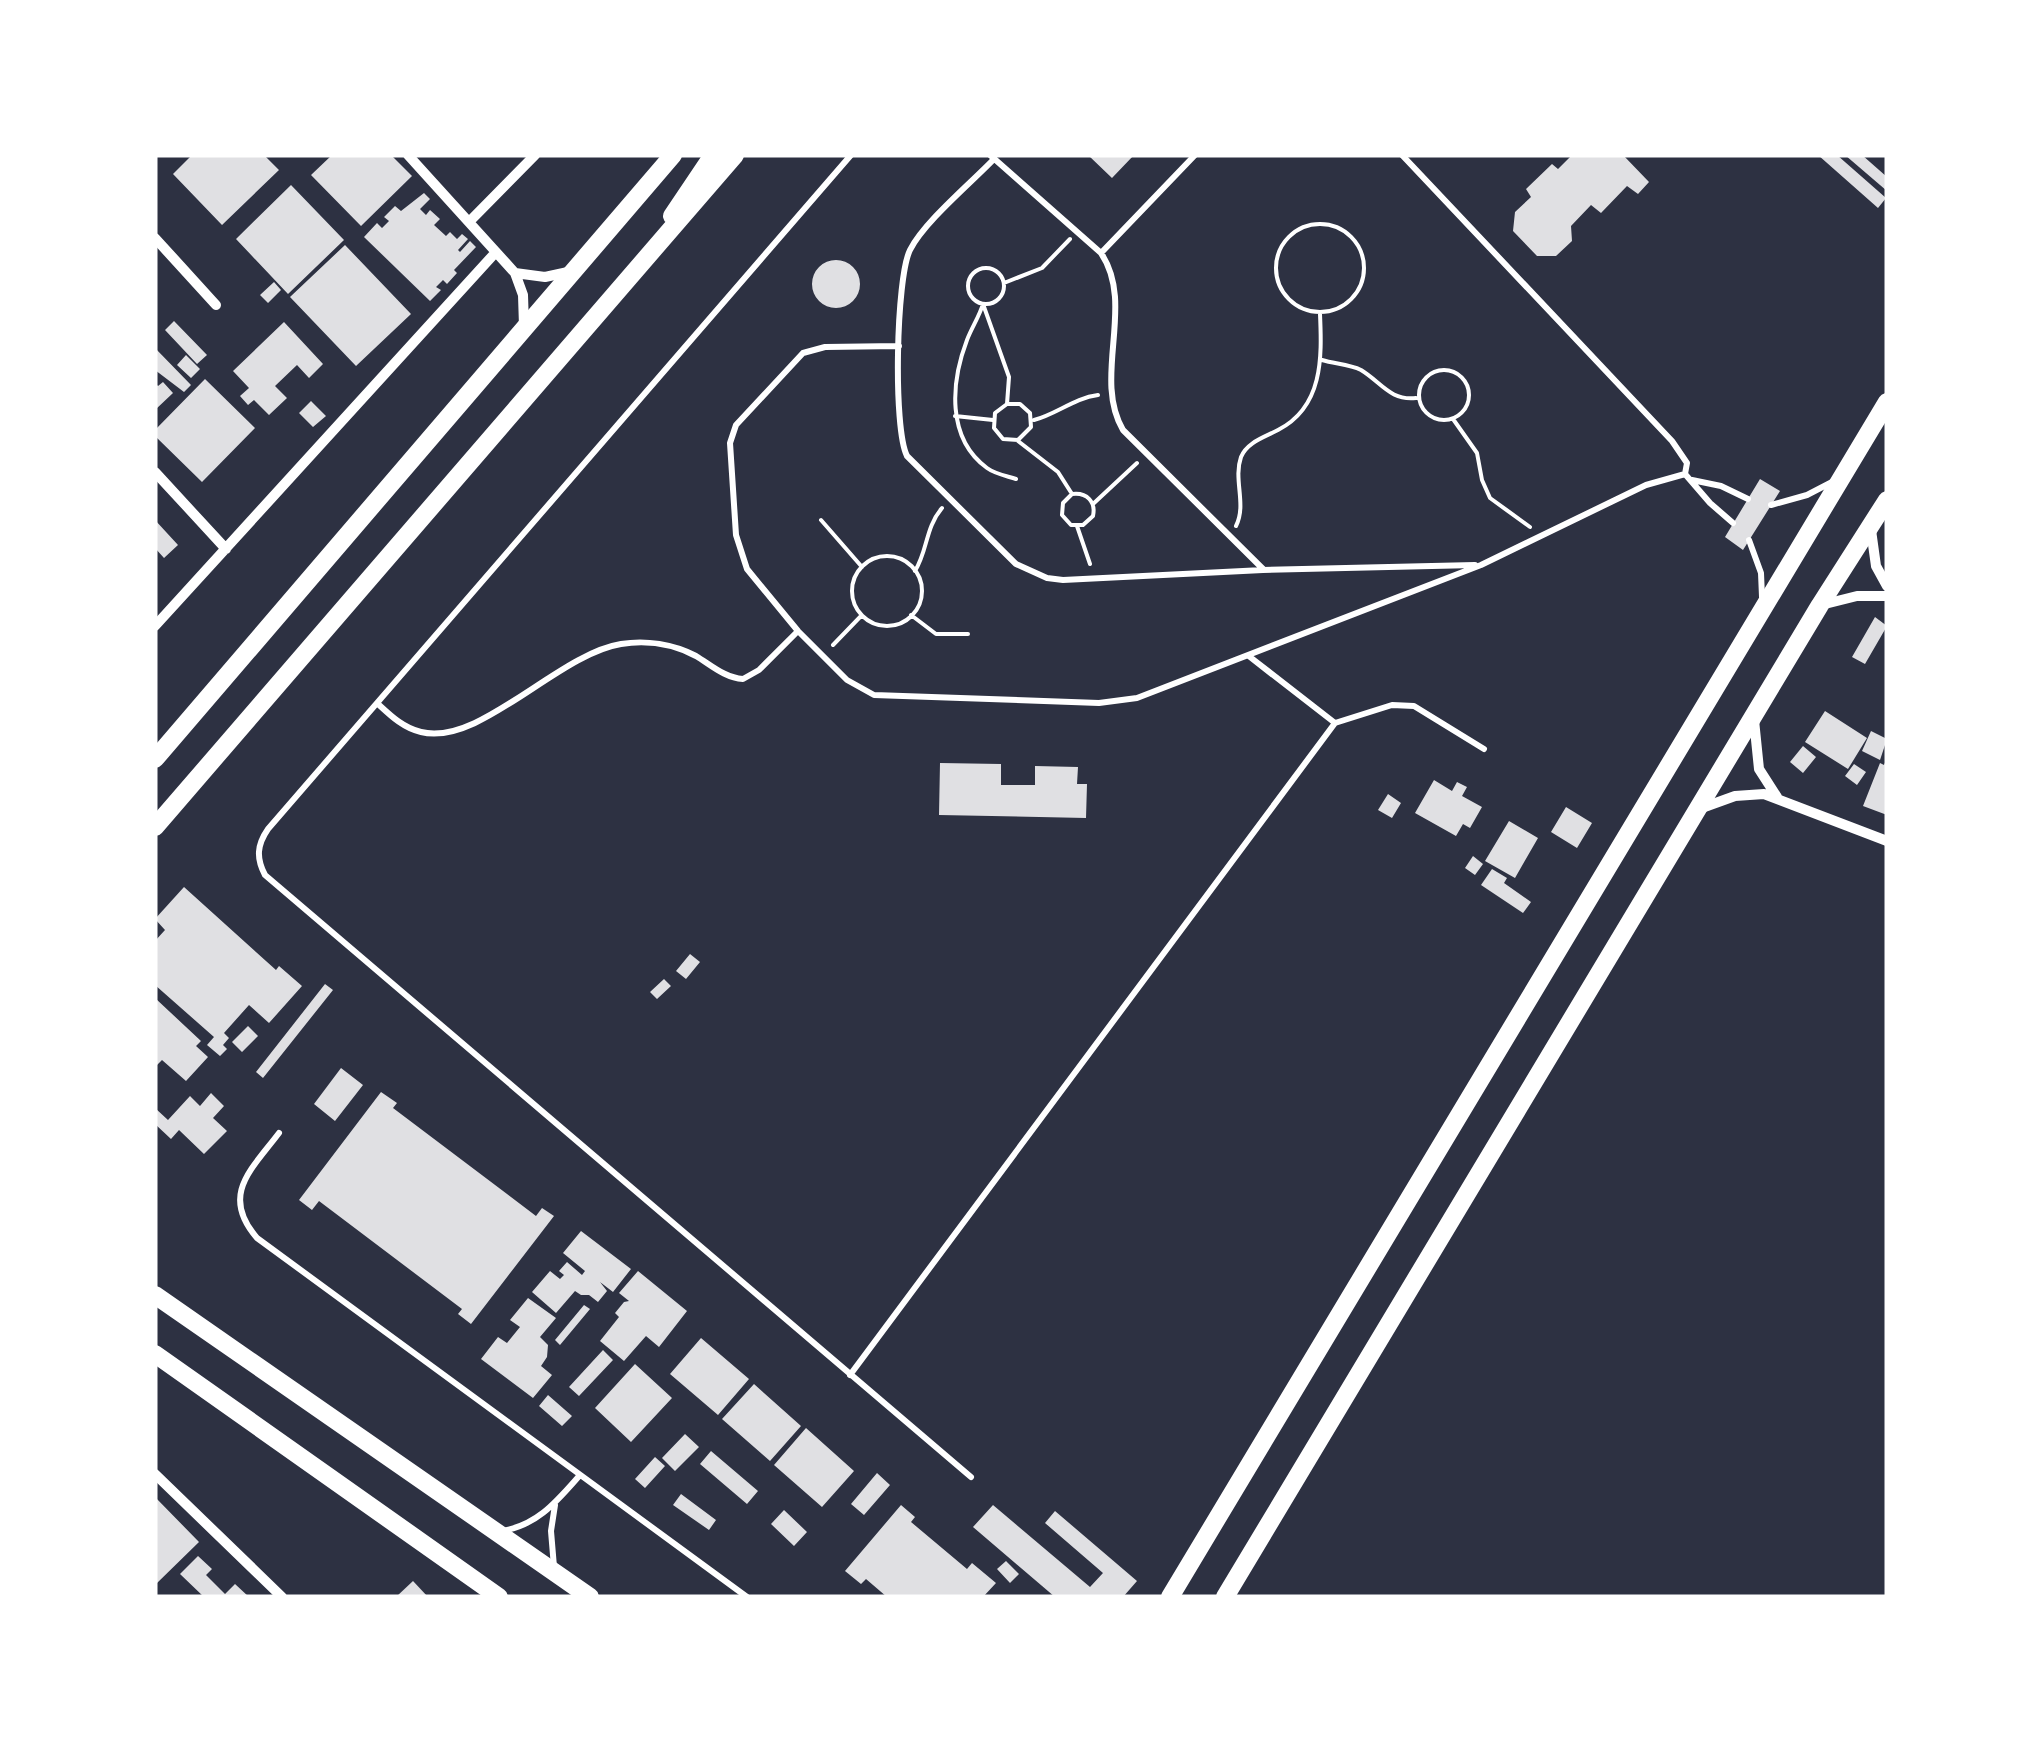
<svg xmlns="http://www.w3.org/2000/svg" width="2042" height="1752" font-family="'Source Sans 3',sans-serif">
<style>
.building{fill:#e0e0e3}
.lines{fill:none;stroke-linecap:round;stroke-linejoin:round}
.path{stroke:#fff;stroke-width:4}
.service{stroke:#fff;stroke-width:6}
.minor{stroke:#fff;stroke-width:10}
.secondary{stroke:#fff;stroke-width:18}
</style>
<rect width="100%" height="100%" fill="#2d3142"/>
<path class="building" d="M192 155H264L279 170 222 225 173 174Z
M332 155H391L412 176 361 226 311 175Z
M1088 155H1134L1112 178Z
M1572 155H1623L1649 182 1638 194 1627 186 1601 213 1591 205 1571 226 1572 241 1556 256H1537L1513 231 1515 212 1531 197 1526 189 1552 164 1558 169Z
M1818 155H1837L1886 198 1878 208Z
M1845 155H1862L1887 177V191Z
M291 185 344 240 288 294 236 239Z
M424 193 430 199 420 209 426 215 430 210 440 219 434 225 446 236 450 232 457 239 462 234 468 239 458 250 460 252 470 241 476 247 454 270 457 273 447 284 443 280 436 287 441 290 430 301 364 237 377 223 382 228 389 221 384 217 395 206 401 211Z
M345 245 411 314 356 366 290 297Z
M812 284a24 24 0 1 1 48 0a24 24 0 1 1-48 0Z
M274 282 281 290 268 303 260 295Z
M174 321 207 355 197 364 165 330Z
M284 322 323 364 309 378 297 365 275 386 287 398 269 415 254 400 248 405 240 396 249 388 233 371Z
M155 348 191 385 184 392 155 370Z
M186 355 200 369 191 378 177 365Z
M205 379 255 428 202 482 155 436V430Z
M163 382 173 393 155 410V383L158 386Z
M311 401 326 416 313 427 299 413Z
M1760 479 1780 491 1743 550 1725 537Z
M155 520 178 545 164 558 155 548Z
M1875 617 1887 626 1865 664 1852 657Z
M1825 711 1867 738 1848 769 1805 742Z
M1871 731 1887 739 1880 760 1862 751Z
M1803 746 1816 757 1803 773 1790 762Z
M1887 758V815L1863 806 1880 763 1884 765Z
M940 763 1001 764V785H1035V766L1078 767 1077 784H1087L1086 818 939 815Z
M1854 764 1866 772 1857 785 1845 776Z
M1434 780 1452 791 1457 782 1467 787 1462 796 1482 807 1470 828 1463 824 1456 836 1415 813Z
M1388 794 1401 803 1392 818 1378 810Z
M1566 807 1592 823 1577 848 1551 832Z
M1509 821 1538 838 1515 878 1485 861Z
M1473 856 1483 864 1475 875 1465 868Z
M1492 869 1507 878 1504 883 1531 902 1523 913 1481 885Z
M184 887 276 970 279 966 302 986 269 1023 249 1005 224 1033 229 1038 223 1045 227 1049 220 1056 207 1045 214 1037 155 985V941L165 930 155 919Z
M690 954 700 962 686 979 676 971Z
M664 979 671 986 657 999 650 992Z
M325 984 333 990 263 1078 256 1072Z
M155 998 201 1041 196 1046 208 1057 186 1081 162 1060 155 1067Z
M248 1026 258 1036 242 1052 232 1042Z
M341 1068 363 1085 335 1121 314 1104Z
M381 1092 397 1103 393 1108 536 1216 542 1208 554 1216 471 1324 458 1314 462 1309 319 1201 312 1210 299 1200Z
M211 1093 224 1106 213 1118 227 1131 204 1154 179 1130 171 1139 155 1124V1108L168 1120 190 1096 200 1106Z
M581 1231 631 1269 613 1292 600 1282 607 1291 598 1302 589 1295H581L575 1291 556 1313 532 1292 550 1271 560 1279 564 1275 559 1271 567 1262 582 1275 585 1271 563 1253Z
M638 1271 687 1311 659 1347 646 1336 624 1361 600 1341 619 1317 615 1313 624 1302 629 1301 619 1293Z
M528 1298 556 1318 540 1337 548 1345 547 1357 541 1366 552 1375 533 1398 481 1359 498 1337 507 1343 520 1327 510 1320Z
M584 1305 590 1309 560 1345 555 1340Z
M701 1338 749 1379 718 1415 670 1374Z
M603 1350 613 1360 579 1396 569 1387Z
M635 1364 672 1398 631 1442 595 1408Z
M754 1384 801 1426 770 1461 722 1419Z
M548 1395 572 1416 562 1426 539 1406Z
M806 1428 854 1471 822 1507 774 1465Z
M685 1434 699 1447 675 1471 662 1458Z
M711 1451 758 1491 747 1504 700 1464Z
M655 1457 665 1466 645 1488 635 1479Z
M877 1473 890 1485 864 1515 851 1504Z
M681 1494 716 1520 709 1530 673 1505Z
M155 1497 199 1542 155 1585Z
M901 1505 915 1517 911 1522 967 1569 972 1563 996 1583 983 1597H887L866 1579 861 1584 845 1571Z
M993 1505 1090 1587 1103 1573 1045 1523 1055 1511 1137 1581 1123 1597H1055L973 1527Z
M784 1510 807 1532 794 1546 771 1524Z
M198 1556 212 1569 206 1575 225 1594 235 1584 249 1597H204L180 1574Z
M1006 1561 1019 1574 1010 1583 997 1569Z
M413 1581 428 1597H396Z"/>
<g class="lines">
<path class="path" d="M1276 268a44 44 0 1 1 88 0a44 44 0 1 1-88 0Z
M968 286a18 18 0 1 1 36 0a18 18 0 1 1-36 0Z
M1004 283 1042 268 1070 239
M983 304 1009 377 1007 404 995 413 994 428 1003 439 1018 440 1031 427 1030 413 1020 404H1007
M983 304C979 317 972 327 967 340 951 382 946 438 987 468 995 474 1007 476 1016 479
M1322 360C1335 364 1349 364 1361 370 1381 382 1390 401 1416 398
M1419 395a25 25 0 1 1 50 0a25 25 0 1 1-50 0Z
M955 416 993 420
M1453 419 1477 453 1482 480 1490 498 1530 527
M1034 420C1057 414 1074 398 1098 395
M1018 441 1058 472 1072 494C1087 492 1096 502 1093 516L1083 525H1071L1062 515 1063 503 1072 494
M1093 504 1137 463
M821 520 862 567
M1077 526 1090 564
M1236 526C1247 504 1233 480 1241 457 1247 442 1265 437 1278 430 1323 407 1322 358 1320 314
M852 591a35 35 0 1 1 70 0a35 35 0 1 1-70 0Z
M915 571C928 550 925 528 942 508
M911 615 936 634H968
M833 645 861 616"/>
<path class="service" d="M851 155 268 829C257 845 256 858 265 875L971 1477
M990 155 1101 253C1136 305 1092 377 1123 430L1263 569
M1402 155 1672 441 1687 463 1685 474 1710 503 1733 523
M994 159C971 183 924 222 910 250 896 278 893 429 907 456L1016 564 1047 578 1063 580 1263 570 1475 565
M1101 253 1195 155
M899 346 825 347 803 353 736 425 730 443 736 535 747 569 798 631 847 680 874 695 1099 703 1137 698 1481 565 1646 485 1685 474
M1692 480 1721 486 1748 499
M1771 505 1807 495 1834 481
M1749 540 1761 573 1762 597
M1250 657 1335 723
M377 703C390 715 403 728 421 732 479 747 558 654 621 644 646 640 673 644 696 656 711 665 725 678 743 679L759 670 798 631
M279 1133C251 1170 220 1195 257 1238L747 1597
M850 1375 1335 723 1392 705 1414 706 1484 749
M502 1531C538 1525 557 1501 580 1475
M554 1567 551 1531 555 1505"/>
<path class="minor" d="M408 155 515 273 523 295 524 326
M469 222 535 155
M155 238 216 305
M515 273 545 277 568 272
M155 472 226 549
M1871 530 1876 566 1887 586
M1821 605 1857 596H1887
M155 626 496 252
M1754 720 1759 769 1777 797
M1699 809 1735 796 1764 794 1887 841
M155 1474 282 1597"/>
<path class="secondary" d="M672 216 713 155
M155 759 673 155
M155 827 735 155
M155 1295 590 1597
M155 1354 499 1597
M1170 1597 1887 402
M1225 1597 1820 605 1887 500"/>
</g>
<rect width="2042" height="1752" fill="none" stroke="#ffffff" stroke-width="315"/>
</svg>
